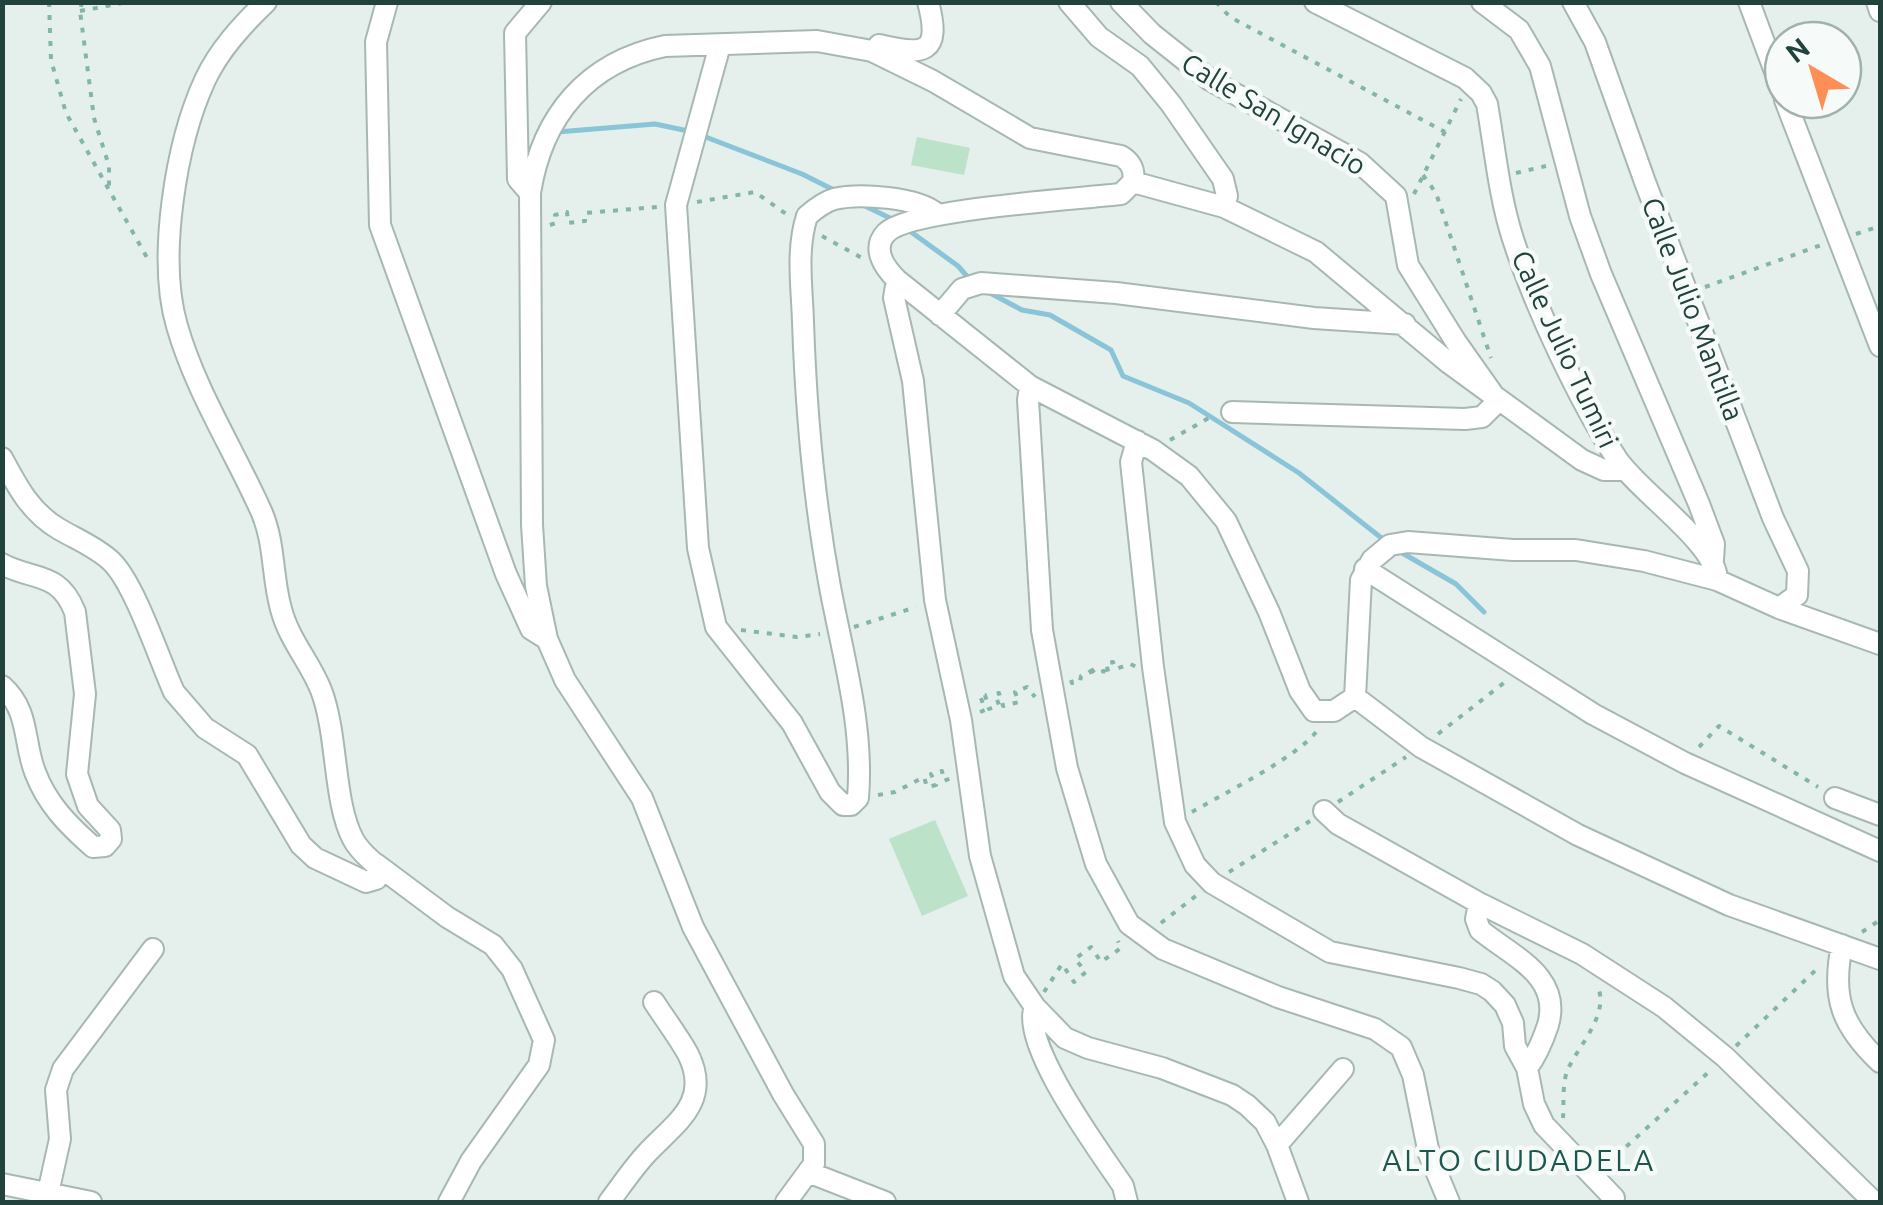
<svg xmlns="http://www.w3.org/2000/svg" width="1883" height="1205" font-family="Ubuntu,sans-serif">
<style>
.green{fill:#bce2ca}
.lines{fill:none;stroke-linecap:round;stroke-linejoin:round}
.stream{stroke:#89c4d8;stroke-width:5}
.street-casing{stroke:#a7b8b4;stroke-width:24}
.path{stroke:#83b5aa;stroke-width:4;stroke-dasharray:5 8;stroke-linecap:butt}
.street{stroke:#fff;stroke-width:20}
.labels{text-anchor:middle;stroke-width:9;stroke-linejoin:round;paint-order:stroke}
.street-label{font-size:28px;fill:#22433d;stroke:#f6fbf9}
.neighbourhood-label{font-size:30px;letter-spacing:2.5px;fill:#1c574e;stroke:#f6fbf9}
</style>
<rect width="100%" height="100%" fill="#e5efec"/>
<path class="green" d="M917 137 970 148 964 175 911 165Z
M935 820 968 896 922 916 889 839Z"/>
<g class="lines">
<path class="stream" d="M557 132 655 124 693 132
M703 136 802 174 836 191
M863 205 894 220
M907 229 958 266 972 282
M990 293 1022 310 1050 315 1111 350 1123 376 1189 403 1299 473 1384 540
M1397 550 1456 584 1484 612"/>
<defs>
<path id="street" d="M387 2 376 42 380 225 506 574 531 629 547 639
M1069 2 1099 37 1140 66 1171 104 1223 179 1227 196 1224 207
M1121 2 1152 34 1210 80 1360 163 1396 196 1408 265 1456 342 1492 393 1495 404 1482 417 1465 419 1232 412
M1315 2 1465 78 1481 93 1487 104C1495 149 1499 196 1513 239 1535 307 1578 399 1617 459 1639 492 1717 544 1717 580
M1482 2 1519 30 1540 66 1580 216 1601 274 1699 504 1714 544 1713 560
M1573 2 1595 42 1645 182 1773 518 1798 571 1797 595 1779 608
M1749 2 1783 93
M1877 2 1880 11
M720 45 676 205 698 548 716 627 792 723 830 792 843 805H851L858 798C864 726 843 657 830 587 814 501 806 410 803 322 802 287 796 250 807 216 815 209 824 202 834 199 859 193 918 197 937 214
M879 45C924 56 942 54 928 2
M1785 100 1880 346
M1133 182 1224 207 1316 252 1449 363 1582 460 1604 470H1625
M530 193 518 179 515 33 541 2
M897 280 894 298 913 381 935 600 961 720 980 856 1014 976 1035 1007 1065 1038 1088 1048 1162 1068 1232 1095 1247 1105 1265 1122 1277 1145 1298 1202
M940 315 962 289 981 283 1116 293 1314 318 1405 324
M1030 386 1028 400 1042 630 1067 768 1096 864 1129 924 1163 949 1278 997 1375 1029 1401 1047 1413 1075 1429 1154 1449 1202
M1137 441 1131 462 1153 667 1175 822 1195 865 1212 883 1330 952 1459 978 1481 984 1492 991 1505 1005 1513 1023 1515 1046 1527 1068 1534 1104 1544 1125 1614 1198
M2 458C17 486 30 512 59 529 76 539 96 547 111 561 135 584 159 659 174 692L205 728 247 755 301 845 315 858 366 882 376 879 378 867C369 858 359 851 353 839 333 801 338 734 321 690 310 662 289 640 281 609 272 577 275 544 262 513 234 450 196 392 177 326 157 258 176 143 205 80 219 50 242 25 266 2
M2 564C34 581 59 571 75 612L85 694 77 774 88 806 110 830 111 839 105 846 93 847C68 825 47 804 35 772 23 741 30 711 2 686
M1365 569 1593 714 1685 763 1880 851
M1355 697 1421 747 1578 835 1729 905 1880 959
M1835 798 1880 815
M1324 811 1338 824 1479 903 1582 954 1664 1007 1725 1057 1874 1202
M376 864 447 917 493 945 512 969 544 1040 539 1065 471 1161 449 1202
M1479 903 1476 919 1480 930C1513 957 1562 976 1548 1025 1543 1040 1537 1055 1527 1068
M1842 945C1831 998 1842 1026 1880 1062
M1035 1007C1019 1043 1101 1153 1123 1186L1127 1202
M1277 1145 1343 1069
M808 1172 885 1202
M2 1184 91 1202
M46 1202 60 1139 56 1090 63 1069 153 949
M609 1202C621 1186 633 1168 647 1153 675 1123 712 1102 688 1054 678 1036 665 1019 654 1002
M786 1202 814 1164V1144L783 1094 693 927 642 798 565 680 547 639 536 586 532 525 530 193C542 116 587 62 665 46L817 41 872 51 933 81 1030 138 1121 156C1131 162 1135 170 1133 182L1121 194C1079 199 909 209 886 233 871 249 885 268 897 280L1030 386 1153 450 1189 476 1226 521 1269 612 1300 691 1314 711H1334L1355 697 1361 580 1372 560 1390 545 1408 542 1513 550H1576L1644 561 1717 580 1779 608 1880 644"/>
</defs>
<use href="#street" class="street-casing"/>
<path class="path" d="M49 2 51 60 66 113 150 263
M82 2 80 11 94 118 109 166V189
M1216 2 1230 17 1445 132
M80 11 128 2
M1516 173 1546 166
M1423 175 1436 193 1491 358
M1414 194 1461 99
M697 202 755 192 789 216
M550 225 556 223 555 215 567 212 568 223 585 221V213L657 207
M1856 234 1880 226
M822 236 862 258
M1705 287 1824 244
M1170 440 1214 415
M854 627 916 607
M741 630 797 637 820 634
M1071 680 1072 683 1080 682 1081 676 1091 672 1087 668 1090 667 1095 674 1104 671 1109 675 1106 663 1113 662 1116 669 1130 664 1137 667
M980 712 985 710 980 695H985L989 709 999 705 995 694 999 693 1003 706 1019 702 1015 692 1027 687 1035 697
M1438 734 1505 682
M1699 747 1719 726 1818 787
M878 795 895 792 924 777 927 787 936 785 931 774 942 771 944 781 951 778
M1338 802 1406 757
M1192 812C1219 796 1308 752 1319 727
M1229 872 1310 821
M1161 923 1197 895
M1862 932 1880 920
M1044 992 1062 964 1074 982 1086 972 1075 959 1091 947 1101 962 1121 948 1118 941
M1736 1046 1820 966
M1563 1118C1564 1103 1562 1082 1568 1069 1579 1045 1609 1015 1598 987
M1607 1164 1711 1070"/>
<use href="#street" class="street"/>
</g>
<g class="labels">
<g class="street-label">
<text transform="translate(1274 114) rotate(31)" y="10">Calle San Ignacio</text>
<text transform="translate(1693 309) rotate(69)" y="10">Calle Julio Mantilla</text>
<text transform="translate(1565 349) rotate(65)" y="10">Calle Julio Tumiri</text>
</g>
<g class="neighbourhood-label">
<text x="1519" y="1171">ALTO CIUDADELA</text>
</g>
</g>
<rect width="1883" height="1205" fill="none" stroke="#22433d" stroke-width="10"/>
<g transform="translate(1813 70) rotate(322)"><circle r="48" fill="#f6fbf9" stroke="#a1b1ae" stroke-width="2.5"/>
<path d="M0-8L18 38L0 25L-18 38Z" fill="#fd8e55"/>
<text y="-15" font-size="28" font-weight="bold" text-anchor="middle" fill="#22433d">N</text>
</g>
</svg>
